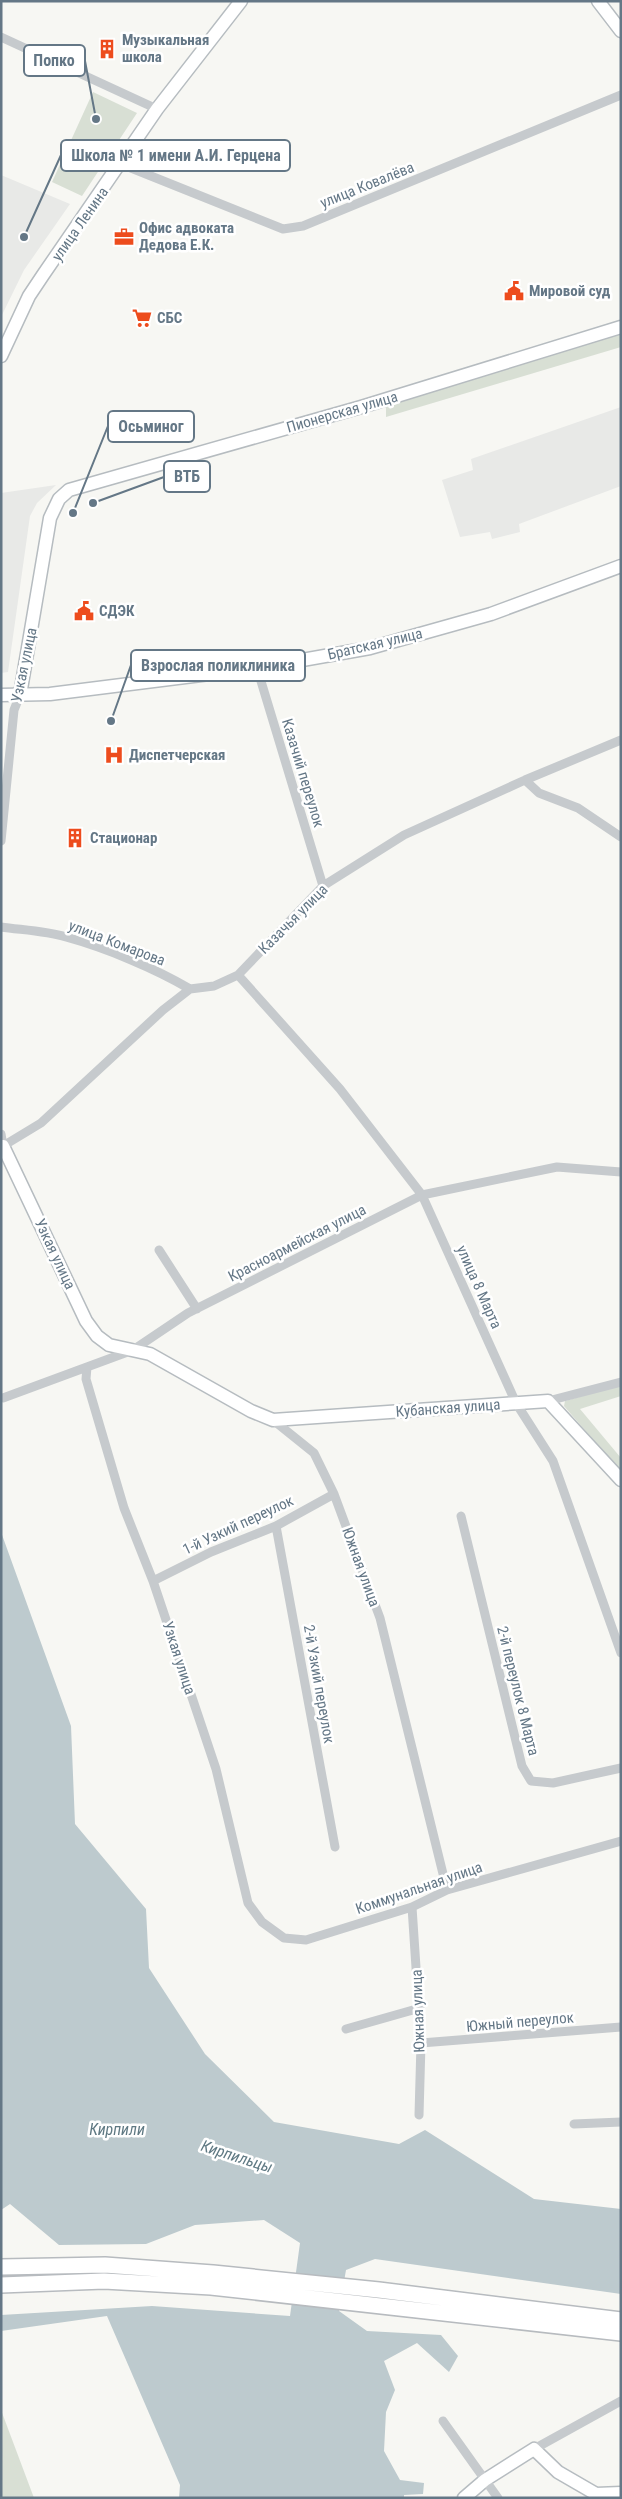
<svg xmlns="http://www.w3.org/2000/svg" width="622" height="2499" font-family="'Roboto Condensed',sans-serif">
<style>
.built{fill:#e8e9e7}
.green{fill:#d8dfd4}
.water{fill:#bdcace}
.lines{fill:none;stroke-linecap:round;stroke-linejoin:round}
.secondary-casing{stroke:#b6bcc0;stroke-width:15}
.primary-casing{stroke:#b7bbbf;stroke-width:18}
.street{stroke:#c6cacd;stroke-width:9}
.secondary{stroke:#fff;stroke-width:12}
.primary{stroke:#fff;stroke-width:15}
.labels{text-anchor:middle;stroke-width:5;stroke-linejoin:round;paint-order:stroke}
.poi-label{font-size:15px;font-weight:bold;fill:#647786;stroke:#fff;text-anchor:start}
.street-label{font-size:15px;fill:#647786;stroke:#fff}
.water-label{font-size:16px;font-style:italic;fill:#5f7983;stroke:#fff}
.leader{fill:none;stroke:#647786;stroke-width:2}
.callout-dot{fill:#647786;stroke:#fff;stroke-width:2}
.callout{fill:#fff;stroke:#647786;stroke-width:2}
.callout-label{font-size:16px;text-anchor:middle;font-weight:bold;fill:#647786}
</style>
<rect width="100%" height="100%" fill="#f7f7f3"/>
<path class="built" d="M1 175 70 204 24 270 1 317Z
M621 407V486L519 524 520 532 492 539 490 532 460 537 442 480 473 470 471 459Z
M56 485 37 503 30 516 8 672 1 673V493Z"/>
<path class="green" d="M93 92 137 113 82 196 52 182Z
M621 332V347L386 417V405Z
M621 1385V1396L580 1409 621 1458V1472L564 1406 565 1401Z
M1 2410 34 2498H1Z"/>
<path class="water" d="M1 1532 71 1726 75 1824 146 1909 149 1968 205 2054 274 2122 399 2144 425 2130 534 2199 621 2209V2294L375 2259 346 2270 339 2311 367 2331 441 2335 458 2356 449 2372 417 2343 384 2361 395 2390 386 2412 384 2451 400 2480 424 2483 423 2494 404 2495V2498H179L180 2485 107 2316 1 2331V2315L152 2306 290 2316 300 2243 264 2220 195 2225 146 2244 59 2245 10 2204 1 2210Z"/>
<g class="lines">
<defs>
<path id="secondary" d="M598 1 621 31
M1 356 29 296 43 275 157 109 241 1
M1 695 50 694 257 668 370 648 491 614 621 566
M20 695 50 518 59 499 69 490 361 407 621 327
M1 1146H3L86 1321 97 1336 109 1345 150 1354 251 1411 273 1420 548 1401 621 1480
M464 2498 485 2480 534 2449 558 2472 596 2494 621 2493"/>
<path id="primary" d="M1 2267 105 2265 213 2273 379 2290 621 2320
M1 2285 104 2281 211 2287 621 2333"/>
</defs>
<use href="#secondary" class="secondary-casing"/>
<use href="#primary" class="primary-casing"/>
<path class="street" d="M1 37 157 109
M121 164 283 229 303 226 621 95
M257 668 323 886
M525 780 539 793 578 808 621 837
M1 841 14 710 20 695
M1 927C22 930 46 931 66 937 106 948 154 968 190 989
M238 975 340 1089 422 1195 516 1403 553 1461 621 1653
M1 1134 3 1146 41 1123 163 1010 190 989 214 986 238 975 323 886 404 835 525 780 621 740
M159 1250 197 1309
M87 1367 86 1379 124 1508 153 1581 216 1769 248 1903 262 1922 284 1938 306 1940 412 1907 447 1890 621 1841
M3 1398 133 1350 188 1313 422 1195 557 1167 621 1172
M548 1401 621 1382
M273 1420 314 1453 334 1494 380 1618 447 1890
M461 1516 522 1766 531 1781 553 1783 621 1768
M276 1526 335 1847
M153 1581 211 1552 276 1526 334 1494
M412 1907 421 2043 419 2115
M346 2029 420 2008
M421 2043 621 2027
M574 2124 621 2122
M443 2421 498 2498
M534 2449 621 2401"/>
<use href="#secondary" class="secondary"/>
<use href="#primary" class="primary"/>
</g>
<defs>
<symbol id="building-bare" viewBox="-9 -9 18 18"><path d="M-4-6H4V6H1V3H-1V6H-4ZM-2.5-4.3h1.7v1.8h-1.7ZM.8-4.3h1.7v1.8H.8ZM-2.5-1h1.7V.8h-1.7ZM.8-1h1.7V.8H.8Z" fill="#ed4c1d" stroke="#fff" stroke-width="2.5" paint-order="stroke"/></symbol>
<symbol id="office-bare" viewBox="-9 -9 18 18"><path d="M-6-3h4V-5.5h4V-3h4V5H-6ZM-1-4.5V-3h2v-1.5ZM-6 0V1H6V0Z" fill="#ed4c1d" stroke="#fff" stroke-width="2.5" paint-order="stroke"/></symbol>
<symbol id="civic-bare" viewBox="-9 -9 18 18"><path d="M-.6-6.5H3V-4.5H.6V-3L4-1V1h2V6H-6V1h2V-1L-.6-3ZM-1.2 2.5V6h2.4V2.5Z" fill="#ed4c1d" stroke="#fff" stroke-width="2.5" paint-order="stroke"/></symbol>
<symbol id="supermarket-bare" viewBox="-9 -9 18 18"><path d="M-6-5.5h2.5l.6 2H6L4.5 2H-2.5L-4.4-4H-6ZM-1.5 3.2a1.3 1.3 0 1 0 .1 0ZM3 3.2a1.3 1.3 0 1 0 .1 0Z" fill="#ed4c1d" stroke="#fff" stroke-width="2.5" paint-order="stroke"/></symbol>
<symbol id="hospital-bare" viewBox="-9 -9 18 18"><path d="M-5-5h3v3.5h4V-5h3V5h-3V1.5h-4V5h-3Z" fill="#ed4c1d" stroke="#fff" stroke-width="2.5" paint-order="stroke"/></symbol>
</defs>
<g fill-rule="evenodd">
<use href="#building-bare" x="93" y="35" width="28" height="28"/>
<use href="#office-bare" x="110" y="223" width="28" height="28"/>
<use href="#civic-bare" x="500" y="277" width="28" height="28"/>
<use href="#supermarket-bare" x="128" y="304" width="28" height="28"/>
<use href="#civic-bare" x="70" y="597" width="28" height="28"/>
<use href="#hospital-bare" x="100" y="741" width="28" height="28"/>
<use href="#building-bare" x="61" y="824" width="28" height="28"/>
</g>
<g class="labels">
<g class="poi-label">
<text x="122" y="45">Музыкальная<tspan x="122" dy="17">школа</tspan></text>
<text x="139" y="233">Офис адвоката<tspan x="139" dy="17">Дедова Е.К.</tspan></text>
<text x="529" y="296">Мировой суд</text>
<text x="157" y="323">СБС</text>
<text x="99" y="616">СДЭК</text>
<text x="129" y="760">Диспетчерская</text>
<text x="90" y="843">Стационар</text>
</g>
<g class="street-label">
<text transform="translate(367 185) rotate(-22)" y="5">улица Ковалёва</text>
<text transform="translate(80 224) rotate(-55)" y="5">улица Ленина</text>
<text transform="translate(342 412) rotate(-16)" y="5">Пионерская улица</text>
<text transform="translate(375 644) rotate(-13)" y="5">Братская улица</text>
<text transform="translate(24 665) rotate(-78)" y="5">Узкая улица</text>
<text transform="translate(303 773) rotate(73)" y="5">Казачий переулок</text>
<text transform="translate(293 919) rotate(-45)" y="5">Казачья улица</text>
<text transform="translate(117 943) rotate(21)" y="5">улица Комарова</text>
<text transform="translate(297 1243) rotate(-27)" y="5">Красноармейская улица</text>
<text transform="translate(55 1254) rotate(65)" y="5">Узкая улица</text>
<text transform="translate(479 1287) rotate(66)" y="5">улица 8 Марта</text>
<text transform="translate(448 1408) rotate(-4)" y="5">Кубанская улица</text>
<text transform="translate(238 1525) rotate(-25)" y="5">1-й Узкий переулок</text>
<text transform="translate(361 1567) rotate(70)" y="5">Южная улица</text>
<text transform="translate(179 1658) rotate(72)" y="5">Узкая улица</text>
<text transform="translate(319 1684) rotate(80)" y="5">2-й Узкий переулок</text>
<text transform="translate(518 1691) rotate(76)" y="5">2-й переулок 8 Марта</text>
<text transform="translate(419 1888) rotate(-19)" y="5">Коммунальная улица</text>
<text transform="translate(418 2011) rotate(-92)" y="5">Южная улица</text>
<text transform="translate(520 2022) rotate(-5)" y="5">Южный переулок</text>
</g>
<g class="water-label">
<text x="117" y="2135">Кирпили</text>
<text transform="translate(237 2156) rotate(18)" y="6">Кирпильцы</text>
</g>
</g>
<path class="leader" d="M96 119L85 61M24 237L61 155M73 513L108 426M93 503L164 477M111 721L131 665"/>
<g class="callout-dot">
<circle cx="96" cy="119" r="5"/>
<circle cx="24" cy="237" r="5"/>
<circle cx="73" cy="513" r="5"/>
<circle cx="93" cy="503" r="5"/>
<circle cx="111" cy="721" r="5"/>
</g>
<g class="callout">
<rect x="24" y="45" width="61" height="31" rx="5"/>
<rect x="61" y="140" width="229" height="31" rx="5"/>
<rect x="108" y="411" width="86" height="31" rx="5"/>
<rect x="164" y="461" width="46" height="31" rx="5"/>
<rect x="131" y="650" width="174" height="31" rx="5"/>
</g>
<g class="callout-label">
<text x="54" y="66">Попко</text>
<text x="176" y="161">Школа № 1 имени А.И. Герцена</text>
<text x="151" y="432">Осьминог</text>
<text x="187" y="482">ВТБ</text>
<text x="218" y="671">Взрослая поликлиника</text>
</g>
<rect width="622" height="2499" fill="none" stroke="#647786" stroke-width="5"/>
</svg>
